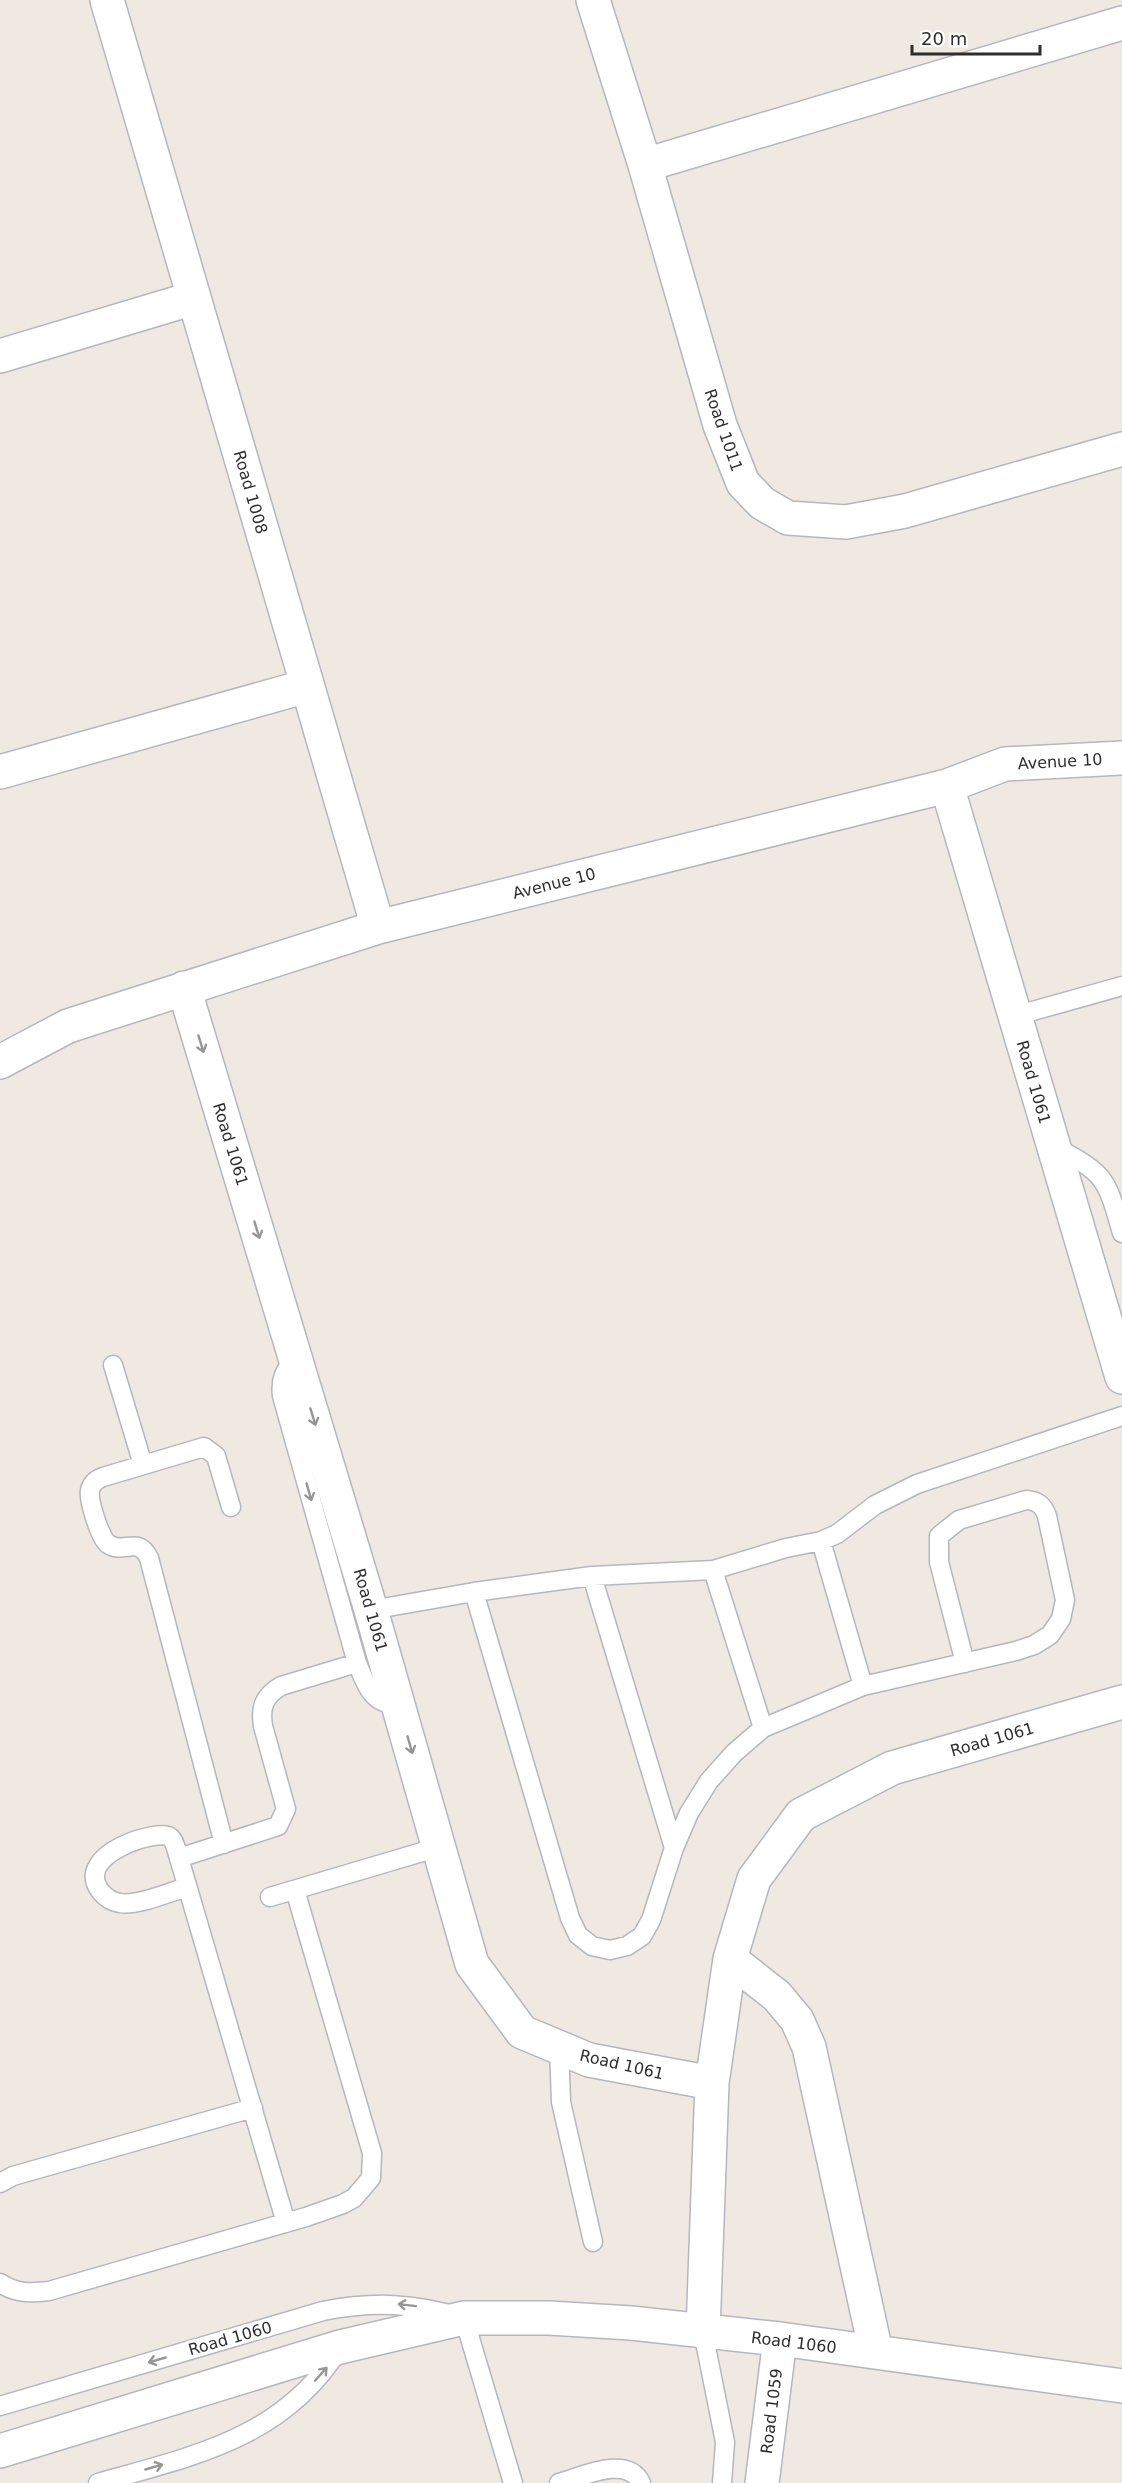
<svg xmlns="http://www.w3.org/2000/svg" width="1122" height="2483" font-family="'DejaVu Sans',sans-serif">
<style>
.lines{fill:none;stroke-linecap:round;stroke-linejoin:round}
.service-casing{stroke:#b4b7c1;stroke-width:21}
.minor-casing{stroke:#b4b7c1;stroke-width:36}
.service{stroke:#fff;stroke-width:18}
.minor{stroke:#fff;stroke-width:33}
.oneway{stroke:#969696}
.labels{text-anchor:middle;stroke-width:6;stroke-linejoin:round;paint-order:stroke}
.street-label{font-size:16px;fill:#2e2e2e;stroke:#fff}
</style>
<rect width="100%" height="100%" fill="#efe9e1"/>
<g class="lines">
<defs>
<path id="service" d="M1015 1016 1122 986
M1053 1146C1106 1174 1106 1177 1122 1233
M296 1358C284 1370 280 1380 282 1396L357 1663C366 1684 371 1704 398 1705
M113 1365 143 1465
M821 1541 863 1686
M713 1570 763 1728
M592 1576 674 1848
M474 1592 570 1918 578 1935 592 1946 610 1950 627 1946 642 1936 651 1920 674 1848 689 1813 709 1781 734 1753 763 1728 863 1686 1016 1651 1034 1645 1050 1635 1061 1619 1065 1600 1047 1516C1043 1505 1038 1501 1026 1500L959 1520 939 1536V1562L965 1663
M371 1610 474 1592 592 1576 713 1570 786 1548 821 1541 837 1534 875 1505 917 1484 1122 1416
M224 1844 149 1558C137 1535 124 1555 108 1544 100 1538 88 1500 90 1490 92 1483 97 1479 103 1477L204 1447 216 1456 231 1507
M179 1858 278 1826 286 1809 263 1726C260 1707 264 1696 281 1686L357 1663
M187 1887C169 1892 138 1906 120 1903 112 1902 106 1898 101 1892 71 1854 160 1828 170 1837 175 1841 177 1852 179 1858L286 2223
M270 1897 439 1847
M559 2047 561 2102 593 2242
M0 2183 13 2176 253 2108
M0 2283C16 2294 31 2293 49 2291L306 2217 343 2204 354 2198 371 2178 372 2153 295 1890
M703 2332 725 2442 722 2483
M0 2406 323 2311C375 2301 413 2303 464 2318L513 2483
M98 2483C193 2456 285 2438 340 2347
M559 2483C581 2477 628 2454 641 2483"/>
<path id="minor" d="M107 0 378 927
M593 0 645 165 720 425 743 483 762 503 788 518 846 522 905 511 1122 449
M645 165 1122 23
M0 356 194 298
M0 772 307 686
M947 786 1122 1377
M184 988 371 1610 472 1964 522 2032 589 2060 712 2083
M0 1062 68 1026 378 927 947 786 1005 764 1122 758
M730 1959 777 1996 797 2020 809 2047 876 2352
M703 2332 712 2083 730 1959 754 1879 801 1815 892 1768 1122 1702
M0 2451 340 2347 464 2318H549L631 2323 780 2339 1122 2386
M762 2483 780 2339"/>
</defs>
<use href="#service" class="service-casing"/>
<use href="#minor" class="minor-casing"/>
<use href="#service" class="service"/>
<use href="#minor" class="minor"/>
</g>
<defs><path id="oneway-shaft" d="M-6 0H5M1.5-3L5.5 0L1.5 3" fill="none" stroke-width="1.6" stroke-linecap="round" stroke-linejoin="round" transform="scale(1.5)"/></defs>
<g class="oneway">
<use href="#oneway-shaft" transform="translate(201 1044) rotate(73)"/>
<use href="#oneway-shaft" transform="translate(257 1230) rotate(73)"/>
<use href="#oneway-shaft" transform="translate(313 1417) rotate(73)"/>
<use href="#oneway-shaft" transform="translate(309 1492) rotate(74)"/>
<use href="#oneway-shaft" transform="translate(410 1745) rotate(74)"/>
<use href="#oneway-shaft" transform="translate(407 2305) rotate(-173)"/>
<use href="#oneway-shaft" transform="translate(157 2360) rotate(164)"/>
<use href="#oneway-shaft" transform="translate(321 2374) rotate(-48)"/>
<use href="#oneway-shaft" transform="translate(154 2467) rotate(-16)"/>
</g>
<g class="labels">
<g class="street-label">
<text transform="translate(724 430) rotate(71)" y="6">Road 1011</text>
<text transform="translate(251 492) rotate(74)" y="6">Road 1008</text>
<text transform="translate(1060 761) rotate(-3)" y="6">Avenue 10</text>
<text transform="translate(554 883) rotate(-14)" y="6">Avenue 10</text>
<text transform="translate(1034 1082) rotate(74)" y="6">Road 1061</text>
<text transform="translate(231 1144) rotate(73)" y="6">Road 1061</text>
<text transform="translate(371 1610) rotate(74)" y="6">Road 1061</text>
<text transform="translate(992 1739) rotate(-16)" y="6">Road 1061</text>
<text transform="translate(622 2064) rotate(13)" y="6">Road 1061</text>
<text transform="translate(230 2338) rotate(-16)" y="6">Road 1060</text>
<text transform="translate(794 2342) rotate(7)" y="6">Road 1060</text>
<text transform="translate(771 2411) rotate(-83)" y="6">Road 1059</text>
</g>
</g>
<path d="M912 45v9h128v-9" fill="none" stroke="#2e2e2e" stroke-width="3"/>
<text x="921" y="45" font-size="18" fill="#2e2e2e" stroke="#ffffff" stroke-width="4.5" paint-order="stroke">20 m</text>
</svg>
